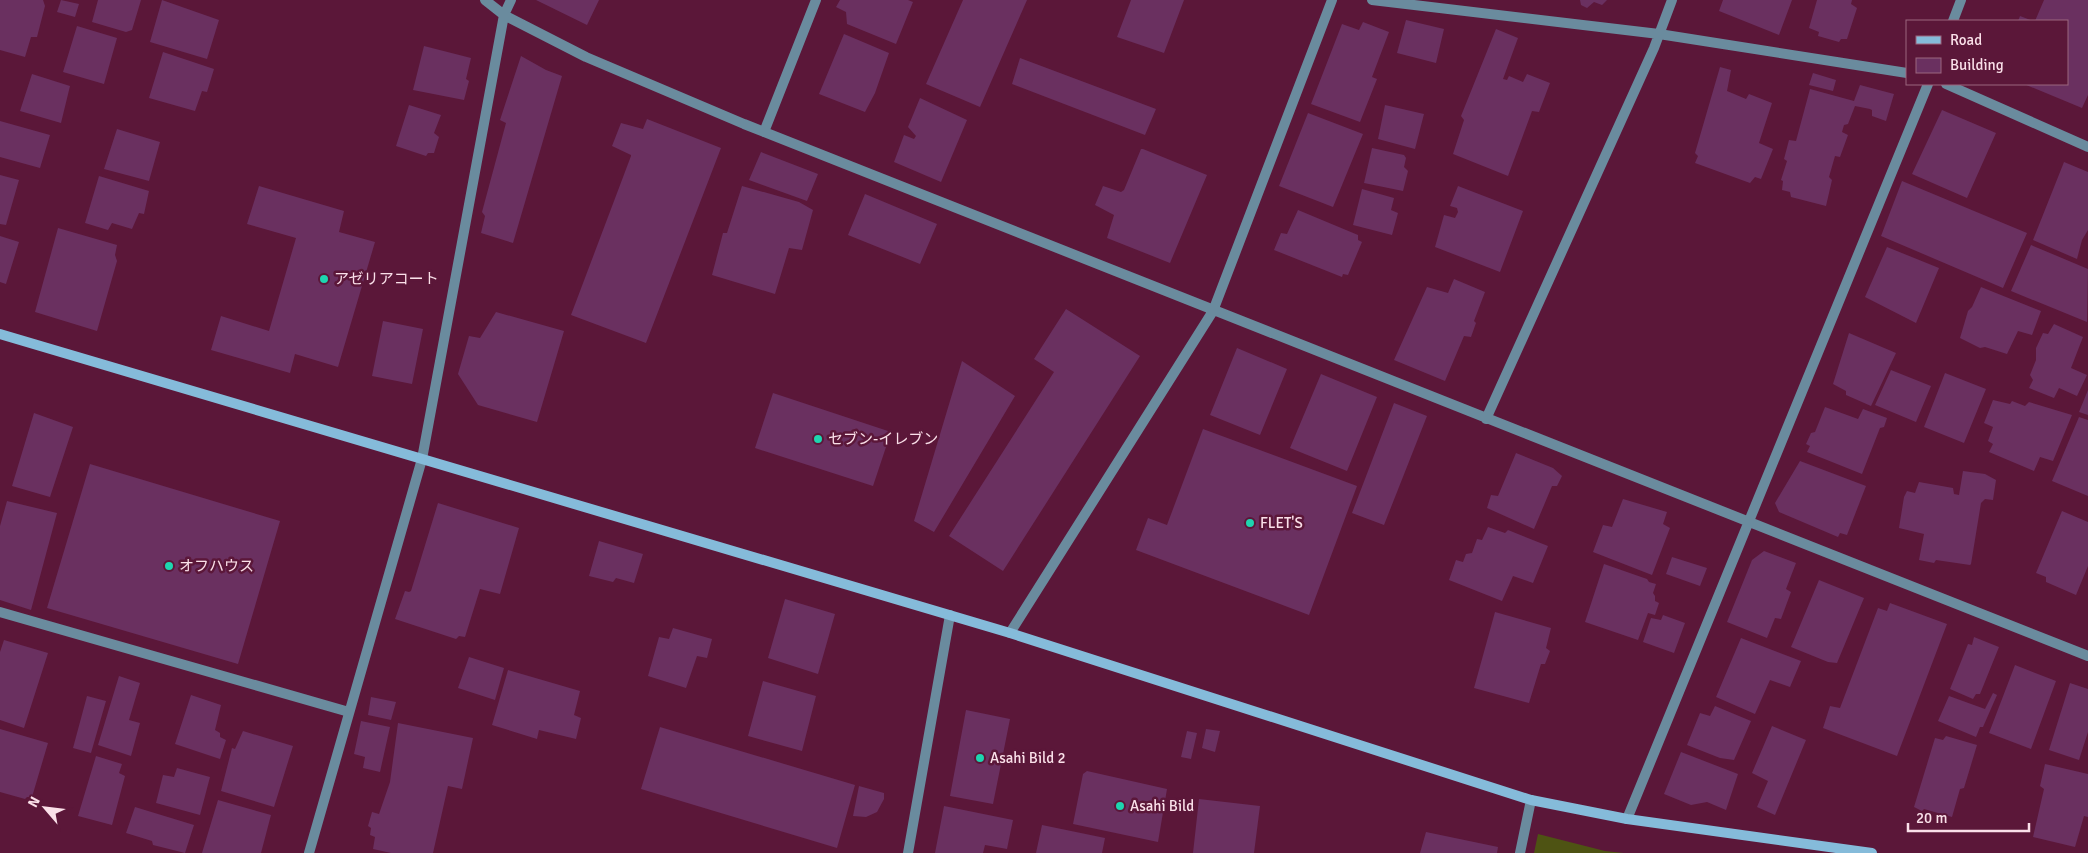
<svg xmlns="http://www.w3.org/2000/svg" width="2088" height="853" font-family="Signika,'Noto Sans JP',sans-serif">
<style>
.green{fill:#4e5313}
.building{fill:#6a3060}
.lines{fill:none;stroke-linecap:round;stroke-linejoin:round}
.street{stroke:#6a8b9e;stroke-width:10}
.secondary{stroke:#85bbda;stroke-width:10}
.poi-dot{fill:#1ed5b0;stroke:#5b1739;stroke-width:2}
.labels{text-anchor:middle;stroke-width:5;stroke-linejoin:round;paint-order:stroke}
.poi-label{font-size:15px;fill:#fae0e9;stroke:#5b1739;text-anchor:start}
</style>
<rect width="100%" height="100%" fill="#5b1739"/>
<path class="green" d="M1538 834 1605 851 1624 853H1534Z"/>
<path class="building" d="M0 0H43L45 6 37 37H31L25 57 0 50Z
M61 0 79 4 75 17 57 12Z
M98 0H141L132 30 126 32 92 22Z
M162 0 219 20 207 59 150 42Z
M536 0H599L587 25Z
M840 0H908L913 2 896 44 847 24 846 12 836 7Z
M963 0H1027L980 107 926 84Z
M1131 0H1184L1164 53 1117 37Z
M1580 0H1607L1602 5 1594 2 1587 8 1581 5Z
M1723 0H1792L1779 35 1719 11Z
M1817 0H1852L1851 4 1857 8 1847 39H1841L1839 42 1818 36 1819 32 1809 28Z
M2044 0H2088V95L2082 108 2024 84H2067V21H2035Z
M2020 16 2033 21H2018Z
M1406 20 1444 29 1436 63 1397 53Z
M1363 22 1389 32 1372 77 1377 79 1360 122 1311 104 1342 24 1359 30Z
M77 26 117 38 104 84 63 72Z
M1496 29 1518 38 1503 79 1507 80 1509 76 1523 82 1527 74 1550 83 1539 112 1532 111 1508 176 1453 154 1464 120 1461 116Z
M844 34 889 53 875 93 865 112 819 94Z
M424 46 471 58 466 79 469 81 464 100 413 90Z
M163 52 214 69 207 92 202 91 195 111 149 98Z
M521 56 546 70 562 76 513 243 481 233 485 216 482 212 506 123 500 120Z
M1020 58 1156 109 1145 135 1012 84Z
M1720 67 1731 70 1727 91 1746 99 1749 94 1772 103 1759 143 1773 149 1761 179 1755 177 1750 183 1695 163 1698 156 1695 153Z
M1813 73 1836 80 1833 91 1809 85Z
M32 74 70 86 61 123 20 111Z
M1860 85 1894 94 1886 121 1872 116V110L1870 109 1855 106 1848 124 1844 125 1842 132 1848 135 1840 157 1835 156 1829 177 1832 180 1826 206 1791 197 1790 192 1782 190 1783 181 1781 180 1787 161 1784 159 1789 140 1796 141 1810 89 1854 101Z
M920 98 967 120 941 182 894 162 904 135 914 139 916 136 908 127Z
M409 105 441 115 434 133 439 137 434 153H428L426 156 396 146Z
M1385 105 1424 114 1415 149 1378 139Z
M1942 110 1996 133 1967 198 1912 174Z
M1308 113 1363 134 1333 207 1279 186Z
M647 119 721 148 646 343 571 315 631 156V155L612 146 621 123 643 129Z
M0 121 50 135 40 168 0 157Z
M117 129 160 142 149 181 104 169Z
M1372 148 1404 155 1406 158 1404 167 1408 171 1403 191 1364 183Z
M1141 149H1143L1207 175 1170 263 1107 238 1114 215 1095 205 1103 186 1121 192 1124 190Z
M761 152 818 174 807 201 749 180Z
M2064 162 2088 172V230L2082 240 2077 259 2033 240Z
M0 175 19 180 6 225 0 224Z
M99 176 149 191 144 214 139 213 132 229 112 223 108 230 85 223Z
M1902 181 2027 233 2003 288 1881 236Z
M259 186 344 211 339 232 375 242 338 367 295 354 290 373 211 350 221 316 269 331 296 238 247 224Z
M742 186 799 202 813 210 802 250 789 248 775 294 712 275 723 233H727Z
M1458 186 1523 211 1500 272 1435 247 1444 215 1455 218 1458 212 1457 208 1450 206Z
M1362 189 1394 198 1391 210 1398 213 1392 235 1353 225Z
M865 194 937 224 920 264 848 235Z
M1298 210 1358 235V240L1362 242 1348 275 1343 274 1342 277 1274 250 1281 233 1287 234Z
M58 228 117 245 115 255 117 261 97 331 35 312Z
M0 236 19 242 6 284 0 282Z
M2031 245 2088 269 2087 322 2011 291Z
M1887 247 1939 268 1916 323 1865 297Z
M1454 279 1485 292 1474 321 1476 323 1471 337 1464 336 1445 381 1394 360 1427 287 1448 293Z
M1981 287 2041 311 2032 335 2018 331 2007 354 1985 347 1980 348 1960 338 1968 311 1972 307Z
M1066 309 1140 356 1003 571 949 536 1054 372 1034 359Z
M496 312 564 331 537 422 478 405 458 374 469 336 480 338Z
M383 321 423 329 412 384 372 376Z
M2054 324 2083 337 2071 368 2087 375 2077 396 2059 388 2054 398 2029 388 2033 380 2030 375 2036 360V348L2043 333 2048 334Z
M1849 333 1896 353 1871 406 1846 395V391L1833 384Z
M1237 348 1287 369 1260 435 1210 415Z
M962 361 1015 396 934 532 914 521Z
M1891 370 1931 386 1916 422 1875 405Z
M1945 373 1986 389 1964 443 1924 427Z
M1321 374 1377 397 1347 471 1290 448Z
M2088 390V415L2079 412Z
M773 393 891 432 873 486 755 448Z
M1993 400 2010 404 2012 401 2025 406 2029 402 2072 415 2053 461 2040 457 2034 471 1989 452 1993 444 1988 441 1993 427 1984 423Z
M1394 403 1427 416 1384 525 1352 513Z
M1825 407 1858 419 1863 409 1887 418 1884 427 1880 428 1862 474 1807 452 1810 446 1806 444 1811 433 1815 432Z
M34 413 73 427 50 497 12 486Z
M2079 417 2088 420V496L2052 481Z
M1203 429 1357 486 1309 615 1136 550 1148 518 1167 525Z
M1516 453 1553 468 1562 476 1557 486H1552L1534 529 1487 508 1491 495 1498 496Z
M1800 461 1866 486 1847 535 1840 533 1838 537 1779 512 1775 503Z
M90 464 280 521 238 664 47 608Z
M1963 471 1985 474 1996 480 1993 500 1985 499 1981 503 1971 564 1970 565 1936 560 1934 563 1919 560 1924 534 1899 528 1904 497 1907 491 1915 493 1919 482 1953 488 1954 494 1959 495Z
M1623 499 1667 512 1663 524 1670 528 1652 575 1593 552 1603 525 1612 527Z
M7 501 57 513 31 610 0 600V526Z
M438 503 519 528 500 594 480 589 465 637 459 636 456 639 395 619 405 591 409 592 411 591Z
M2062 511 2088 522V566L2076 595 2046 582V577L2036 573Z
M1488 527 1505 533 1508 530 1548 546 1533 583 1513 576 1502 601 1449 580 1456 560 1463 562 1466 554 1472 553 1477 539 1482 540Z
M599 541 643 554 634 583 616 578 613 582 589 576Z
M1764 551 1796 563 1786 589 1791 592 1781 619 1775 618 1767 638 1727 622 1752 560Z
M1672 557 1707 568 1700 586 1666 574Z
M1604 564 1647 579 1649 582 1656 584 1653 593 1655 596V601L1659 603 1655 615 1648 613 1638 640 1585 622Z
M1819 580 1864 598 1837 663 1828 662 1791 647Z
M785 599 835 614 818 674 768 658Z
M1890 603 1947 624 1897 756 1823 728 1830 706 1840 708 1878 608 1887 611Z
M1495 612 1551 628 1546 648 1550 651 1545 664H1541L1529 703 1474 688Z
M1663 615 1685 623 1674 653 1643 642 1651 618 1661 620Z
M673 628 712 639 707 658 697 656 686 688 648 676 659 637 669 639Z
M1974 637 1999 647 1980 694H1976L1973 699 1950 689 1968 644 1972 645Z
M1741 638 1801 661 1790 687 1770 680 1755 714 1716 697Z
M4 640 48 653 24 728 0 720V652Z
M469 657 504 668 495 700 458 688Z
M2015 665 2056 681 2031 749 1989 733Z
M508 670 580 691 574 715 581 718 576 739 539 730 537 739 492 725Z
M119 676 140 683 129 720 140 723 131 756 98 745Z
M763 681 816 696 802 751 748 736Z
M2070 683 2088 689V732L2079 760 2049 750Z
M1993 693 1997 695 1983 727H1980L1976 737 1938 721 1949 696 1985 709Z
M191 695 221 705 215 730 220 733V737L226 740 220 759 175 744Z
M87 696 106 701 91 753 73 748Z
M371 697 396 702 391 720 368 715Z
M1715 706 1751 721 1734 760 1720 758 1687 745 1700 713 1710 716Z
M966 710 1010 719 993 804 950 796Z
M361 721 390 727 380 772 363 768 365 757 354 754Z
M398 723 473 738 462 789 448 786 433 853H391L373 849 375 837 370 835 371 828 368 826 372 812 379 814 390 782Z
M1772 726 1806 740 1775 815 1757 807 1768 781 1752 773Z
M660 727 855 785 837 848 641 789Z
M0 729 48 743 32 797H27L25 799 0 792Z
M1206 729 1220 731 1215 752 1202 748Z
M243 731 293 746 274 807 221 791 232 748 235 749Z
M1187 731 1197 733 1191 759 1181 757Z
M1946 736 1977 745 1964 788 1960 789 1952 817 1924 809 1922 811 1914 807 1935 738 1943 740Z
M1681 752 1738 774 1726 810 1707 802 1691 805 1664 794Z
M96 756 122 764 119 773 125 776 112 825 78 816Z
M2045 764 2088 774V817L2084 816 2075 847 2033 837 2044 789 2040 786Z
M177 768 210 777 200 815 156 803 163 775 174 777Z
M1087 771 1167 789 1158 842 1073 824 1083 774Z
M859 786 884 793V799L877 812 866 817 853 816Z
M1199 799 1260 806 1254 853H1193Z
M218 800 271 815 261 853H202Z
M944 806 1013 820 1007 849 985 845 983 853H935Z
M135 807 194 825 185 853 153 845 152 841 126 833Z
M1042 825 1105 838 1102 853H1036Z
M1426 832 1498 847 1497 853H1420Z"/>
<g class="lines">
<path class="street" d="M485 0 504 15 586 57 744 124 2088 656
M1372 0 1659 34 1907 73
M1953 21 1961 0
M1946 84 2088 147
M764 132 816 0
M1486 419 1654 48 1672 0
M0 612 349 712
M1010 633 1213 311 1332 0
M1627 819 1928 84
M309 853 422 459 504 15 511 0
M908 853 950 615
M1520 853 1531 800"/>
<path class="secondary" d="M0 334 1010 633 1531 800 1627 819 1872 853"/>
</g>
<g class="poi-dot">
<circle cx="324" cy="279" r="5"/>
<circle cx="818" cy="439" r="5"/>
<circle cx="1250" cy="523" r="5"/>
<circle cx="169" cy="566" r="5"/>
<circle cx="980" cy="758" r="5"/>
<circle cx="1120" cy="806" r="5"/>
</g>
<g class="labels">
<g class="poi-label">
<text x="334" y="284">アゼリアコート</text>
<text x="828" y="444">セブン-イレブン</text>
<text x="1260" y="528">FLET'S</text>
<text x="179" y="571">オフハウス</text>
<text x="990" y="763">Asahi Bild 2</text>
<text x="1130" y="811">Asahi Bild</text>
</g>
</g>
<rect x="1906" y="20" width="162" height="65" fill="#5b1739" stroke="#9b677f"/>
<rect x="1916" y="36" width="25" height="8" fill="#85bbda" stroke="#9b677f"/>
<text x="1950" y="45" font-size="15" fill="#fae0e9">Road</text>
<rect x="1916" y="58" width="25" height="15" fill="#6a3060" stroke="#9b677f"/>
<text x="1950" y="70" font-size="15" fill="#fae0e9">Building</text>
<g transform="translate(45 808) rotate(298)" stroke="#5b1739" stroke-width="4" paint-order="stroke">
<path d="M0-4L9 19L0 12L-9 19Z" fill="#fae0e9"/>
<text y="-8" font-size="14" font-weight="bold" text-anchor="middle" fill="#fae0e9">N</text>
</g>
<path d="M1908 823v8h121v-8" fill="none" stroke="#fae0e9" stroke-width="2.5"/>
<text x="1916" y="823" font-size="15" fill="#fae0e9" stroke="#5b1739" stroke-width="4" paint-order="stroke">20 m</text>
</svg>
